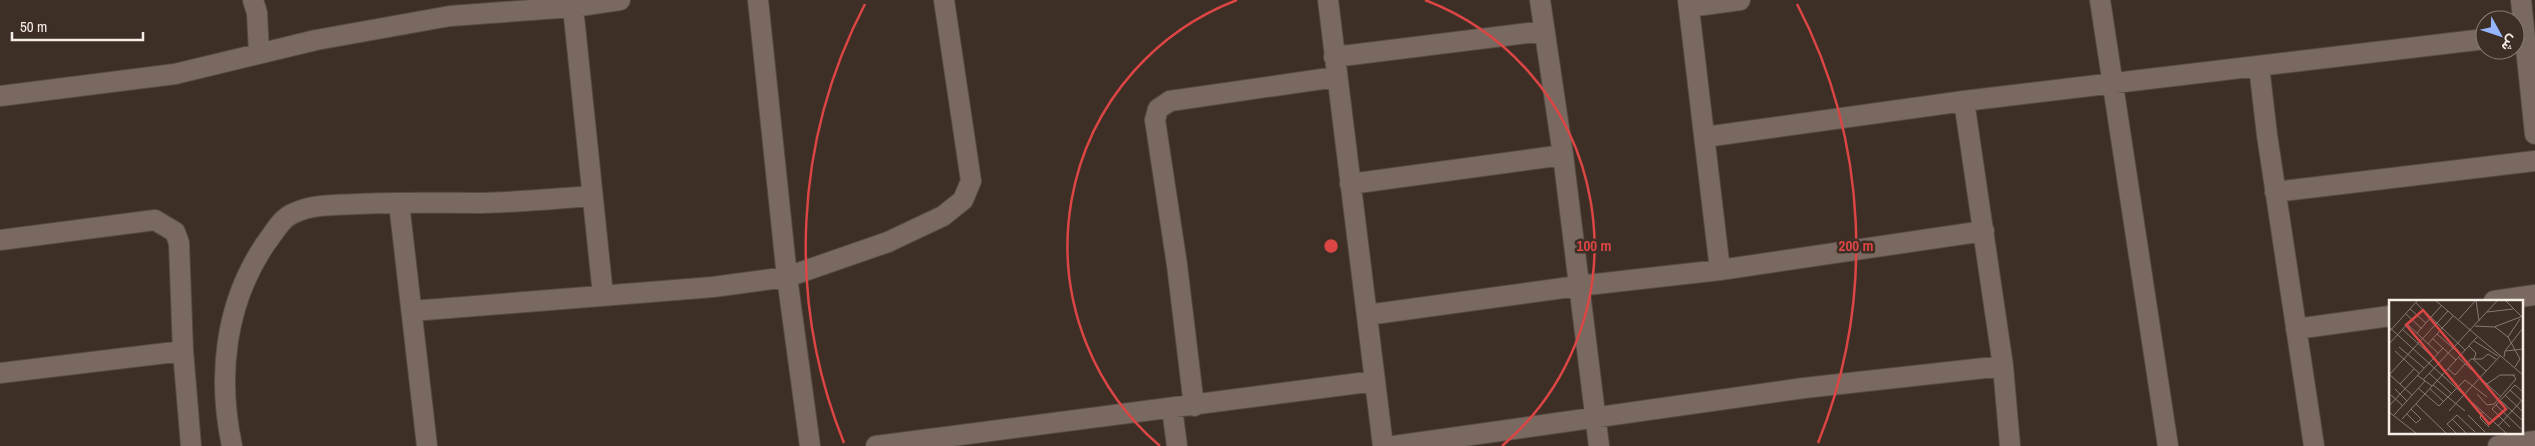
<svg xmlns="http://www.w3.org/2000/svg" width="2535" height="446" font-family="'Archivo Narrow',Vazirmatn,sans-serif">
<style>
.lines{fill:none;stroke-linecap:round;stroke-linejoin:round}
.street-casing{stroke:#564a43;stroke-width:22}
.street{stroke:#7a6960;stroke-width:20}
.ring{fill:none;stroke:#db4645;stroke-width:2.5}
.inset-road{fill:none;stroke:#877a73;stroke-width:1}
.view{fill:#db4645;fill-opacity:0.15;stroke:#db4645;stroke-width:2.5}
.inset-edge{fill:none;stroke:#f7ede7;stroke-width:2.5}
.centre{fill:#db4645;stroke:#3d2e26;stroke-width:2.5}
.ring-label{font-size:15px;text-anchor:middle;font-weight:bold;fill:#db4645;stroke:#3d2e26;stroke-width:5;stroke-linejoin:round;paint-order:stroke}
</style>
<rect width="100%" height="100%" fill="#3d2e26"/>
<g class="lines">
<defs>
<path id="street" d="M253 0 257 13 259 53
M758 0 787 277 810 446
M1328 0 1383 446
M1540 0 1563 155 1599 446
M1688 0 1720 270
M2100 0 2168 446
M2521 0 2535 134
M573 7 603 295
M1689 7 1740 0
M1334 57 1544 31
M2259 66 2267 135 2314 446
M0 96 175 74 316 40 450 16 573 7 620 0
M1964 101 2003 366 2010 446
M1705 137 1964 101 2485 39
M1350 184 1563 155
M2275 192 2535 161
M399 203 427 446
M0 240 155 220 175 232 179 243 183 351 191 446
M2494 301 2535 295
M412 311 713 287 787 277 888 242 943 216 963 200 971 181 944 0
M1367 315 1578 286 1720 270 1984 231
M2296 329 2390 316
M0 373 183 351
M1194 406 1177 265 1155 120 1158 109 1170 101 1336 77
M1172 408 1177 446
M232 446C217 376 225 303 266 243 274 233 281 218 294 213 313 204 336 205 357 204 399 202 440 203 482 203 519 202 555 199 592 196
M876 446 1375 381
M1394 446 1804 388 2003 366
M2498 446 2535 441"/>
</defs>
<use href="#street" class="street-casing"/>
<use href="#street" class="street"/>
</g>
<g class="ring">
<path d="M1160 446A263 263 0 0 1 1237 0M1425 0A263 263 0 0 1 1502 446"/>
<path d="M844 443A525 525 0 0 1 865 4M1797 4A525 525 0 0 1 1818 443"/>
</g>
<g transform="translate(2389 300)">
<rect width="134" height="134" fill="#3d2e26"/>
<path class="inset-road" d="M46 0 134 75M87 0 90 21M116 0 133 17M27 3 76 50M21 9 37 23M98 12 124 9M17 14 33 29M70 19 87 0M18 24 49 53M86 26 105 27 134 16M0 27 117 133M106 27 119 37 131 59 126 67M13 29 45 58M0 32 29 0M28 33 52 6M48 34 72 55M119 37 131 19M44 39 67 60M85 41 109 56M0 44 23 19M39 44 64 16M80 46 87 53 85 59M10 47 35 68M6 51 30 73M116 51 134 49M115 57 116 51 134 28M70 58 112 97M84 59 97 71M77 65 82 59H93L99 54 107 59M59 69 66 75 76 64M40 73 63 94M0 74 23 95M0 75 59 11M28 75 43 86M34 80 109 0M11 84 25 69M98 84 111 75H126M44 85 76 111M29 88 50 106 76 80 98 97M6 89 18 101M41 89 55 102M121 90 134 102M88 94 98 105 105 104 127 79 124 75M2 95 14 106M116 95 134 112M112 101 134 121M27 104 57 133M107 105 132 129M0 106 54 48M60 111 112 55M0 112 27 133M93 112 91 118 100 127M18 114 27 123 32 119 22 109M5 115 36 81M79 115 96 132M13 119 88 37M63 119 77 133M109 126 134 99M121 127 103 109 126 85 134 92M67 133 58 124 68 115 86 132"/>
<path class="view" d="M34 10 117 109 100 124 17 25Z"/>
<rect width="134" height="134" class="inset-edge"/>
</g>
<circle cx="1331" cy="246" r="8" class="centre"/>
<g class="ring-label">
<text x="1594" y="251">100 m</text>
<text x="1856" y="251">200 m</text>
</g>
<g transform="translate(2500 35) rotate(130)"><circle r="24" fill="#3d2e26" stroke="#877a73"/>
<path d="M0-4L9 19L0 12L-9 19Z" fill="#95b6fd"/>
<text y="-8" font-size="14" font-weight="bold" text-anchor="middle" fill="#f7ede7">ش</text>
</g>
<path d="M12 32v8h131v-8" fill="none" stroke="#f7ede7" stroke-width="2.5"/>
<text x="20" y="32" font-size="15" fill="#f7ede7" stroke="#3d2e26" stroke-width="4" paint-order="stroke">50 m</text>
</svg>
